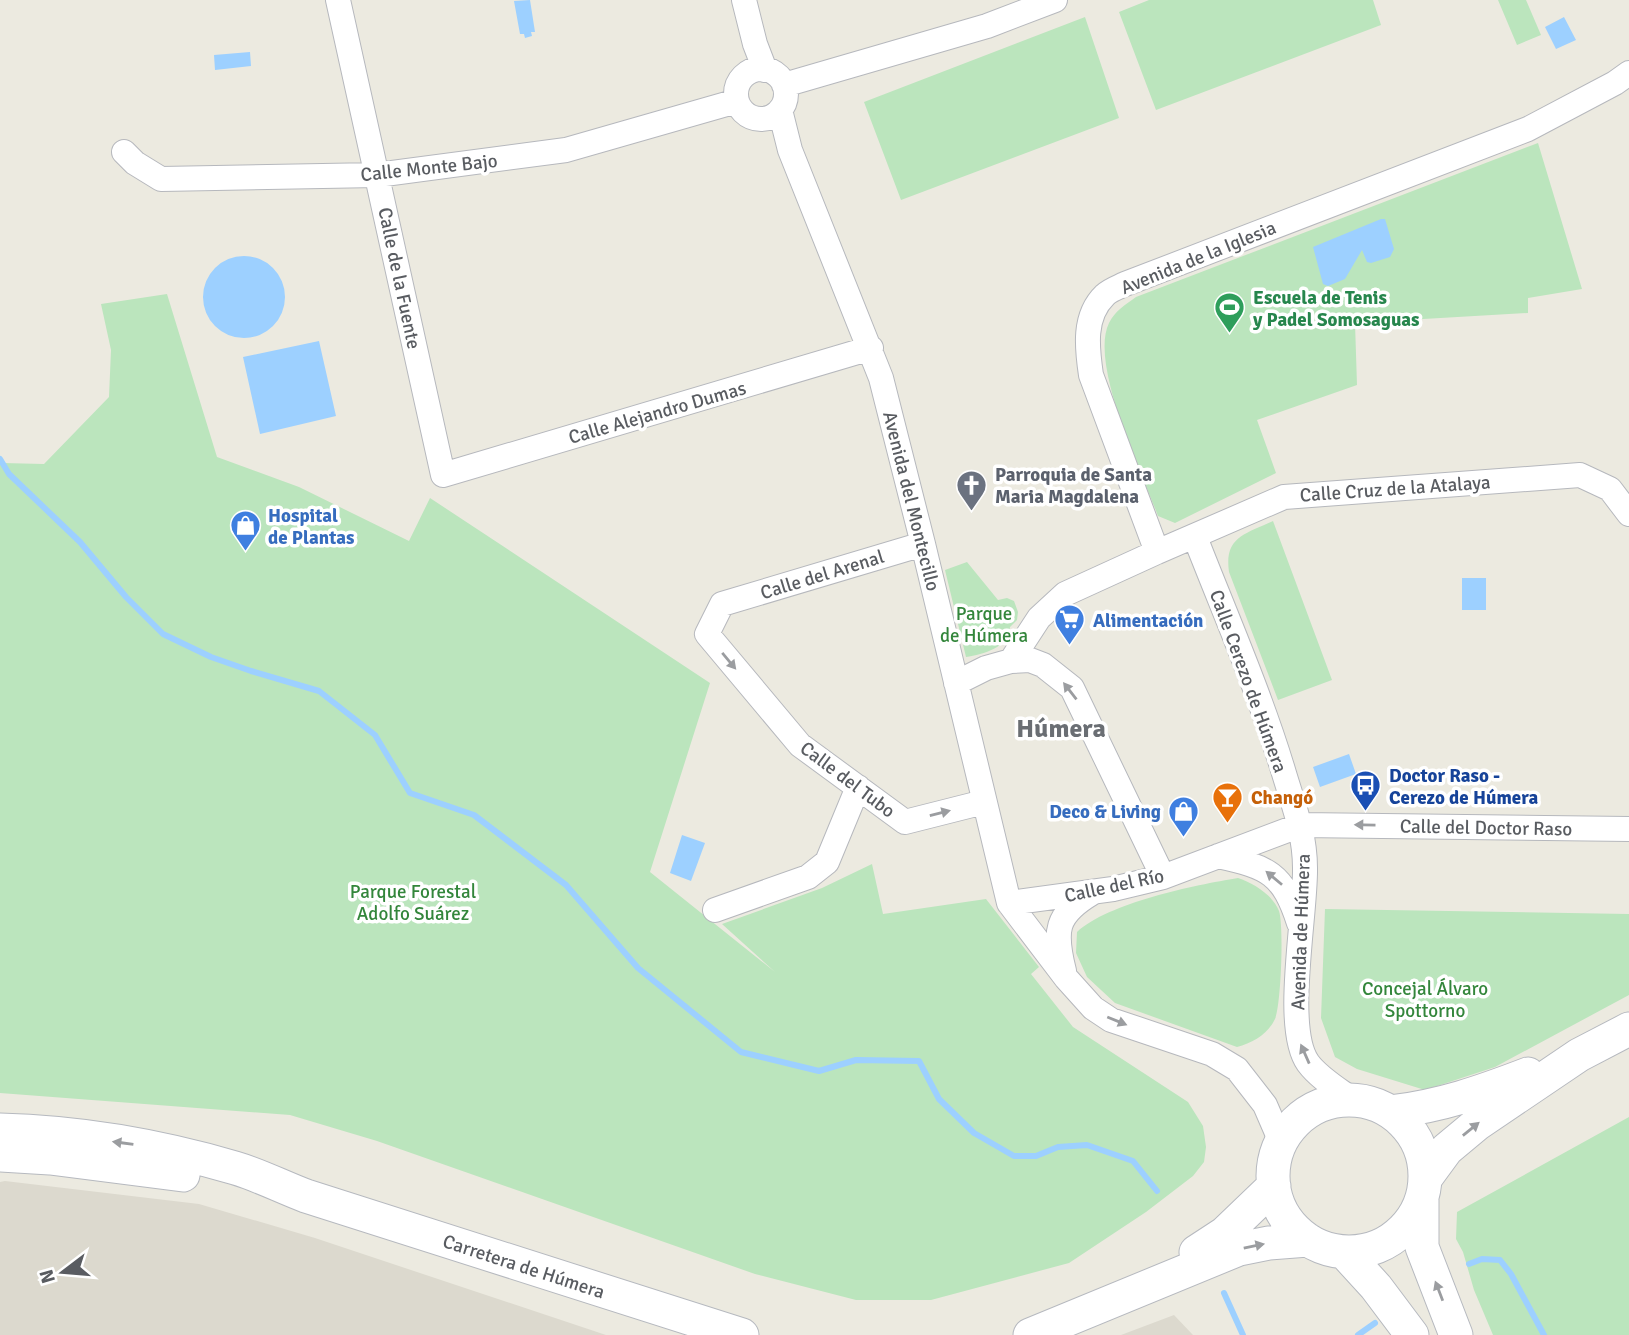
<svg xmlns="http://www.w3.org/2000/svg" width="1629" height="1335" font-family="Signika,sans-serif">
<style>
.education{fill:#dcd9ce}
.green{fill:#bbe5bd}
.water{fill:#9dd0ff}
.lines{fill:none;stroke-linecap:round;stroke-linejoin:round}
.stream{stroke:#9dd0ff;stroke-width:6}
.street-casing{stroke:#b6b8bd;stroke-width:26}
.secondary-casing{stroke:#b6b9bf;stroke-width:35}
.street{stroke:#fff;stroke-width:24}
.secondary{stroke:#fff;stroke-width:33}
.oneway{fill:#9b9da0}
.labels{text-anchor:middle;stroke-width:7;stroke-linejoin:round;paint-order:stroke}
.street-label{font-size:19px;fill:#595c61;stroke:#fff}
.leisure-label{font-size:19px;font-weight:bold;fill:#27864d;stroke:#fff;text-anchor:start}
.worship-label{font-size:19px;font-weight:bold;fill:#5b616d;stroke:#fff;text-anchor:start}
.shop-label{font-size:19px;font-weight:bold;fill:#366cbe;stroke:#fff;text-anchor:start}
.park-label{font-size:19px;fill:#33863b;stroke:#fff}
.transit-label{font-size:19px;font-weight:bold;fill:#164399;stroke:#fff;text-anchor:start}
.food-label{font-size:19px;font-weight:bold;fill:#c56008;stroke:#fff;text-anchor:start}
.district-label{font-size:26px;font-weight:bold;fill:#6a6e73;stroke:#fff}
</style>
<rect width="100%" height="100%" fill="#eceae0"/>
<path class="education" d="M5 1181 199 1204 315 1238 606 1335H0V1182Z
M1174 1315 1193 1335H1121Z"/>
<path class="green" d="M1149 0H1373L1381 25 1156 110 1119 12Z
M1498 0H1526L1541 35 1517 45Z
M1085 17 1119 118 901 200 864 102Z
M1538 143 1582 289 1528 298V313L1355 323 1357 385 1257 420 1276 473 1175 523 1158 516C1142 473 1089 364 1109 323 1115 311 1125 305 1136 297Z
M167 294 217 457 299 487 409 541 430 498 710 683 650 872 775 972 722 924 822 888 872 864 883 914 986 899 1039 967 1031 974 1073 1027 1188 1102 1203 1126 1206 1147 1204 1162 1193 1176 1146 1212 1069 1263 931 1300H856L755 1274 377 1141 290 1115 0 1093V465L2 463 44 464 109 397 111 350 101 304Z
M1273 521 1332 680 1278 700 1229 572C1224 537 1245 534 1273 521Z
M967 562 998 600 1007 598 1014 601 1018 612 1017 620 1010 627C1008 648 984 654 966 657L945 570Z
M1238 878C1253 883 1273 895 1279 911 1284 926 1281 1006 1275 1019 1268 1034 1253 1043 1237 1047L1115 1003 1087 977 1076 953 1077 932C1108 903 1195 885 1238 878Z
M1325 909 1629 914V995L1495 1067 1425 1090 1357 1069 1335 1057 1321 1018Z
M1629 1117V1335H1493L1474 1290 1463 1252 1456 1239 1457 1212Z"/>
<path class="water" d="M530 0 535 32H531L532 36 525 38 524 34H520L514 1Z
M1564 17 1576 40 1556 49 1545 27Z
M250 52 251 66 215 70 214 55Z
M1381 219H1385L1394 249 1390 257 1371 263 1367 262 1362 250 1345 279 1328 286 1323 284 1313 247Z
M203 297a41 41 0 1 1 82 0a41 41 0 1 1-82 0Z
M319 341 336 416 260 434 243 357Z
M1462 578H1486V610H1462Z
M1349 754 1356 774 1320 787 1313 767Z
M682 835 705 843 691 881 670 873Z"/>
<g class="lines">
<path class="stream" d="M0 459 9 474 80 542 126 597 163 634 211 657 251 671 319 691 375 735 410 793 474 815 566 885 638 968 741 1052 819 1071 856 1060 919 1061 939 1099 974 1133 1014 1156H1036L1058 1147 1087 1145 1133 1161 1157 1191
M1469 1264 1482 1259 1500 1260 1511 1274 1544 1335
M1224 1293 1243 1335
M1358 1335 1375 1323"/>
<defs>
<path id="street" d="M338 0 443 475 871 348
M744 0 755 44 765 70
M736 94a25 25 0 1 1 50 0a25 25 0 1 1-50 0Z
M784 85 987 26 1055 0
M780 110 790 150 881 378 923 544 1009 903 1066 978 1093 1008 1111 1020 1212 1054 1237 1069 1265 1105 1281 1142
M124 152 135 163 161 179 377 175 566 150 737 101
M1195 537C1225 614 1259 691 1283 770 1293 804 1305 833 1305 868 1306 914 1283 1028 1308 1063 1319 1078 1338 1089 1353 1100
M923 544 722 604 707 634 800 745 905 822 984 802
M1157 552 1284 497 1580 475 1610 489 1629 514
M1011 661 1039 618 1065 594 1157 552 1091 375C1087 348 1083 316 1105 295 1110 290 1119 287 1125 284L1528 129 1615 83 1629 73
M956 683 986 668 1011 661 1030 660 1043 665 1072 688 1163 877
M1218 856C1268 867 1283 873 1299 923
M1009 903 1113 889 1163 877 1301 825 1629 829
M715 910 808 877 827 862 858 787
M1064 971C1054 931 1055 915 1092 893"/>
<path id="secondary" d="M1273 1176a76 76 0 1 1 152 0a76 76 0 1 1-152 0Z
M1391 1112C1441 1106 1481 1092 1528 1074
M0 1130C78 1132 160 1146 235 1168 259 1175 282 1187 306 1196L742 1335
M0 1155 50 1158 183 1175
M1425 1179 1447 1149 1477 1124 1579 1055 1629 1029
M1422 1200V1247L1456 1335
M1196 1252 1225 1233 1274 1186
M1345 1253 1376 1287 1412 1335
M1030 1335 1239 1249 1269 1243 1308 1240"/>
</defs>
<use href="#street" class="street-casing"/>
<use href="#secondary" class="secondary-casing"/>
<use href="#street" class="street"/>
<use href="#secondary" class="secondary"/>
</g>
<defs><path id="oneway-solid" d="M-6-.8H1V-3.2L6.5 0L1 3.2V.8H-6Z" transform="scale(1.75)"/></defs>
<g class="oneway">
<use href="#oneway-solid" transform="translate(729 661) rotate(50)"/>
<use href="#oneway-solid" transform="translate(1070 691) rotate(-128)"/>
<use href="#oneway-solid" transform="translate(940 813) rotate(-14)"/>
<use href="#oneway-solid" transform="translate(1365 825) rotate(-179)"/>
<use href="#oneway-solid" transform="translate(1274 878) rotate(-140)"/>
<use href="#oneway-solid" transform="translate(1117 1021) rotate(22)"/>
<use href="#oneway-solid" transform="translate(1305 1054) rotate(-114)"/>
<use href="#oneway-solid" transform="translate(1471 1129) rotate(-39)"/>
<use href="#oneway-solid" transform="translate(123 1143) rotate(-172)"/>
<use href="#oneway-solid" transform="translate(1254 1246) rotate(-12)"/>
<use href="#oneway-solid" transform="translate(1439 1291) rotate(-111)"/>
</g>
<defs>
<symbol id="stadium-pin" viewBox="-11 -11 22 30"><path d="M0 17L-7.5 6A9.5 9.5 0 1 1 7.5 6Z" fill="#2e9e5b" stroke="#fff"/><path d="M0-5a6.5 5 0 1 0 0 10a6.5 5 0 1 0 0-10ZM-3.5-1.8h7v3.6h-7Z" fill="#fff"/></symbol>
<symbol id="church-pin" viewBox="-11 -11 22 30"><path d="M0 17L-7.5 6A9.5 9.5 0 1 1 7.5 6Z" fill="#6b7280" stroke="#fff"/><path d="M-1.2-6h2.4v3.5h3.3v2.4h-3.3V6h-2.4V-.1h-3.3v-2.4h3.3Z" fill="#fff"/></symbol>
<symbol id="shop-pin" viewBox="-11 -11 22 30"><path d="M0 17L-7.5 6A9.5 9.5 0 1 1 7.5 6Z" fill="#3f7fe0" stroke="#fff"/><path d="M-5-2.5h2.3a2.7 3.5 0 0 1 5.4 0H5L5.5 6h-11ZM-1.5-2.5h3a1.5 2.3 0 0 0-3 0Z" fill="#fff"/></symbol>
<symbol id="supermarket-pin" viewBox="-11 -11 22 30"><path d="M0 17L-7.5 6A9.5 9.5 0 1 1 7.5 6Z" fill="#3f7fe0" stroke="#fff"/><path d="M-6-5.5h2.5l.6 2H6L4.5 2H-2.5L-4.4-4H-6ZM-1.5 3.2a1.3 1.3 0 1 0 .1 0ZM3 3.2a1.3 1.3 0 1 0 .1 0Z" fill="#fff"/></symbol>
<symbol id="bus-pin" viewBox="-11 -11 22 30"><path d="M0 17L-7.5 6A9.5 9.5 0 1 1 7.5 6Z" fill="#1a4fb4" stroke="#fff"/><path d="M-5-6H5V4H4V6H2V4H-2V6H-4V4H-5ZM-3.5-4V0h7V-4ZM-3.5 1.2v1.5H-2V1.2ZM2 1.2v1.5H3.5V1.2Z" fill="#fff"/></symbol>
<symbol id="bar-pin" viewBox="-11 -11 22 30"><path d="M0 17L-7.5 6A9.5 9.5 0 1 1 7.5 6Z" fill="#e8710a" stroke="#fff"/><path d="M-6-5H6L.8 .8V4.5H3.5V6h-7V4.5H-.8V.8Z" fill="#fff"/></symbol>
</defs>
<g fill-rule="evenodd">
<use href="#stadium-pin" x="1212" y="290" width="35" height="47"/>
<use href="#church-pin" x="954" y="468" width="35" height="47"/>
<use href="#shop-pin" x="228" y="508" width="35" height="47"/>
<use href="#supermarket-pin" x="1052" y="602" width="35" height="47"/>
<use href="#bus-pin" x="1348" y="768" width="35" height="47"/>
<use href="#bar-pin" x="1210" y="780" width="35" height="47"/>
<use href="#shop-pin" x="1166" y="794" width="35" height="47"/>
</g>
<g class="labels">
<g class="street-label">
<text transform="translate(429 167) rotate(-6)" y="7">Calle Monte Bajo</text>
<text transform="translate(1198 257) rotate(-22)" y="7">Avenida de la Iglesia</text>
<text transform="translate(400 278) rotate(78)" y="7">Calle de la Fuente</text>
<text transform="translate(657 412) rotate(-16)" y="7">Calle Alejandro Dumas</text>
<text transform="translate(1395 488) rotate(-4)" y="7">Calle Cruz de la Atalaya</text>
<text transform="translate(912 501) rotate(76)" y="7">Avenida del Montecillo</text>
<text transform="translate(822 574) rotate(-17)" y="7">Calle del Arenal</text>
<text transform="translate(1249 681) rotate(70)" y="7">Calle Cerezo de Húmera</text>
<text transform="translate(848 779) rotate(37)" y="7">Calle del Tubo</text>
<text transform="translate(1486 827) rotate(1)" y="7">Calle del Doctor Raso</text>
<text transform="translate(1114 885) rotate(-12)" y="7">Calle del Río</text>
<text transform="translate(1300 932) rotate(-88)" y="7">Avenida de Húmera</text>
<text transform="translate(524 1266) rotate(18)" y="7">Carretera de Húmera</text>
</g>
<g class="leisure-label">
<text x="1253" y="304">Escuela de Tenis<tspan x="1253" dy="22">y Padel Somosaguas</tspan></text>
</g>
<g class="worship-label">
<text x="995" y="481">Parroquia de Santa<tspan x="995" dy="22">Maria Magdalena</tspan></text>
</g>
<g class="shop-label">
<text x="268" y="522">Hospital<tspan x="268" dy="22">de Plantas</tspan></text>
<text x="1093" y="627">Alimentación</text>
<text x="1161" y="818" text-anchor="end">Deco &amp; Living</text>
</g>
<g class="park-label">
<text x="984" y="620">Parque<tspan x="984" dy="22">de Húmera</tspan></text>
<text x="413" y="898">Parque Forestal<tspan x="413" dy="22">Adolfo Suárez</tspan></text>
<text x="1425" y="995">Concejal Álvaro<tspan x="1425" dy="22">Spottorno</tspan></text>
</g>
<g class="transit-label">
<text x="1389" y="782">Doctor Raso -<tspan x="1389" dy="22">Cerezo de Húmera</tspan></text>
</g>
<g class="food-label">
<text x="1251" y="804">Changó</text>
</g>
<g class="district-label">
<text x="1061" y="737">Húmera</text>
</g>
</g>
<g transform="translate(63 1272) rotate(254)" stroke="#ffffff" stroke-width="5" paint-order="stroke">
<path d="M0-5L12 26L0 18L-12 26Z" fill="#595c61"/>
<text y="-10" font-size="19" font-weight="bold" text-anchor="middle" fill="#595c61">N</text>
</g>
</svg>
